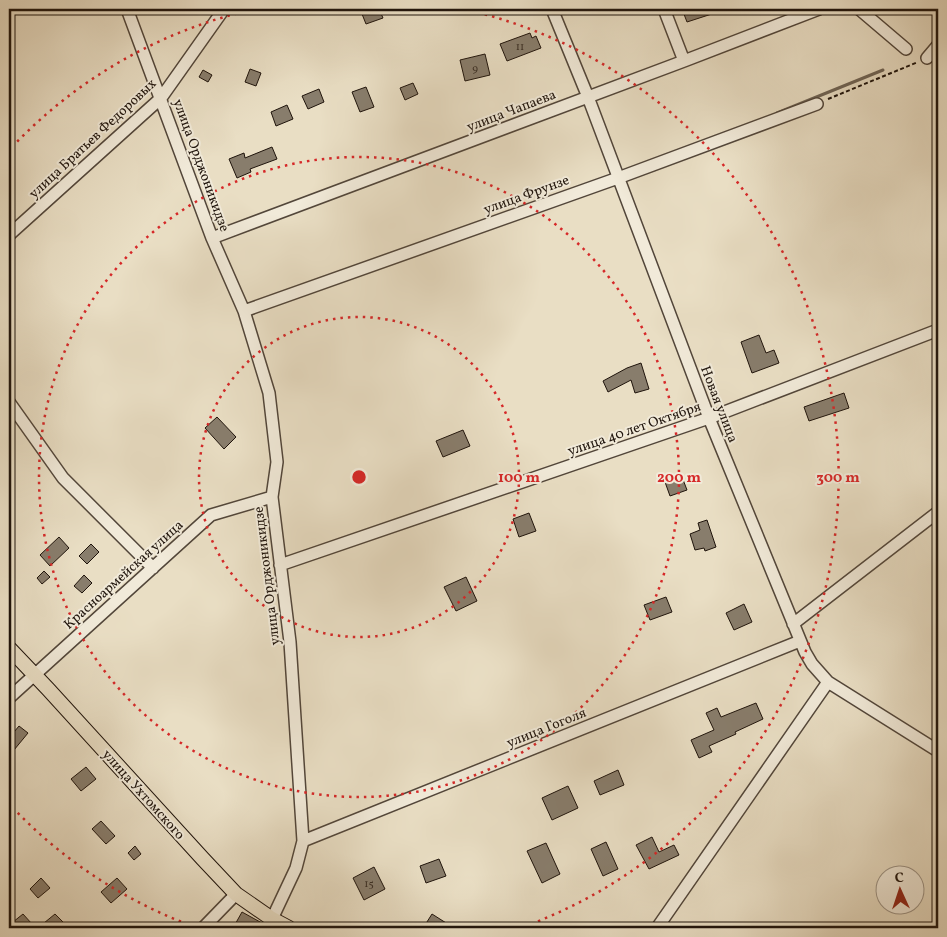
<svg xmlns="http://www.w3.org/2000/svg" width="947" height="937" font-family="Vollkorn,serif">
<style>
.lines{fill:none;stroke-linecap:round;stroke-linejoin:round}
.stream{stroke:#6f6455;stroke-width:3}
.building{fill:#887d6c;stroke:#1f140c}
.minor-casing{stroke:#52463a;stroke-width:14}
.major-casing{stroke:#1f140c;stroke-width:16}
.path{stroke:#1f140c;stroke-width:2;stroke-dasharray:4 2.5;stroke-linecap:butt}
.minor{stroke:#f1ead9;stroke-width:11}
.major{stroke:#e9dec4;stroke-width:14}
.ring{fill:none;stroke:#d62828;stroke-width:2.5;stroke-dasharray:2.5 5}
.labels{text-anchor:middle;stroke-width:4;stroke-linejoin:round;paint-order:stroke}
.number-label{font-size:11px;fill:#392e24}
.street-label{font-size:14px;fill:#1f140c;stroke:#f1ead9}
.centre{fill:#d62828;stroke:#f1ead9;stroke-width:2.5}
.ring-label{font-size:15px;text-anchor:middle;font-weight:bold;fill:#d62828;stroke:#f1ead9;stroke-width:4;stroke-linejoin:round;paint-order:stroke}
</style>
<rect width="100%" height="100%" fill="#e9dec4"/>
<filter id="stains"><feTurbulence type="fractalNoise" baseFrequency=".004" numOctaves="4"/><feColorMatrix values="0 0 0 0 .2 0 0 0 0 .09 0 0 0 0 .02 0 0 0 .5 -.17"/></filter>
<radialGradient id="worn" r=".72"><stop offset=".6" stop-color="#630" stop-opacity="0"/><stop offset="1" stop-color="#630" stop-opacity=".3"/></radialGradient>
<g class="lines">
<path class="stream" d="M777 113 883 70"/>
</g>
<path class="building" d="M360 9H379L383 18 366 24Z
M682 9H720L721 11 687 22Z
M530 33 532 38 536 36 541 48 507 61 500 44Z
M485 54 490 75 465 81 460 60Z
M250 69 261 73 256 86 245 82Z
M203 70 212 75 208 82 199 77Z
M413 83 418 94 405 100 400 88Z
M366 87 374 107 360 112 352 92Z
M319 89 324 102 308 109 302 96Z
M287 105 293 119 276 126 271 112Z
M272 147 277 159 250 169 251 172 237 178 229 159 244 153 245 158Z
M759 335 766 353 774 350 779 363 752 373 741 342Z
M641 363 649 389 635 393 631 380 608 392 603 381 627 368Z
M844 393 849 408 809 421 804 407Z
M217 417 236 437 224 449 205 428Z
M463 430 470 446 443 457 436 441Z
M682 477 687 490 670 496 665 482Z
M529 513 536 531 519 537 513 519Z
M707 520 716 547 705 551 704 548 695 550 690 534 700 530 698 523Z
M59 537 69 548 50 566 40 555Z
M91 544 99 552 87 564 79 556Z
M44 571 50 577 42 584 37 578Z
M84 575 92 583 82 593 74 586Z
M466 577 477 601 456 611 444 587Z
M666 597 672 612 650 620 644 605Z
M744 604 752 622 734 630 726 613Z
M756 703 763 719 735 732 736 734 709 746 712 752 699 758 691 740 714 730 706 713 717 708 721 717Z
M19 726 28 733 14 750 9 745V738Z
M86 767 96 779 81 791 71 779Z
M618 770 624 785 600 795 594 781Z
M568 786 578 808 552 820 542 798Z
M101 821 115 836 106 844 92 829Z
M652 837 659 852 674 845 679 855 649 869 636 845Z
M606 842 618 869 603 876 591 849Z
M546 843 560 874 542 883 527 851Z
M135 846 141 854 134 860 128 853Z
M439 859 446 876 426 883 420 866Z
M374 867 385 889 364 900 353 878Z
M41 878 50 888 38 898 30 889Z
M117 878 127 889 111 903 101 892Z
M242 912 271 928H233Z
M23 914 32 924 27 928H19L13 922Z
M55 914 63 922 56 928H48L44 923Z
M432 914 454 928H430L425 925Z"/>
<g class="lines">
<defs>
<path id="minor" d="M127 9 212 238 244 311 269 393 277 462 272 497 290 642 303 841 296 868 272 919
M552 9 588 97 709 418 805 652 812 664 828 682 938 751
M664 9 684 61
M859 9 906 49
M927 58 938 45
M9 235 161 98 224 9
M212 238 684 61 819 9
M244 311 618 178 817 104
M9 402 63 478 153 568
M280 565 709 418 938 330
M793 624 938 512
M9 698 211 515 272 497
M303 841 800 641
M203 928 236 894
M657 928 828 682"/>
<path id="major" d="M9 648 48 689 203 859 236 894 272 919 289 928"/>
</defs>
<use href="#minor" class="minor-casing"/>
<use href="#major" class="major-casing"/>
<path class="path" d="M828 99 918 62"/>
<use href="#minor" class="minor"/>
<use href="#major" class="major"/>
</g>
<g class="ring">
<circle cx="359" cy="477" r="160"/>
<circle cx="359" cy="477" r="320"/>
<path d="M195 927A479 479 0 0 1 12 807M12 147A479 479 0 0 1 255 9M463 9A479 479 0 0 1 523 927"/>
</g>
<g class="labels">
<g class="number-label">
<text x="520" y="50">11</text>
<text x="475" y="72">9</text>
<text x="369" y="887">15</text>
</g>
<g class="street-label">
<text transform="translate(511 110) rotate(-21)" y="5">улица Чапаева</text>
<text transform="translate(92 138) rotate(-43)" y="5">улица Братьев Федоровых</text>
<text transform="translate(202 165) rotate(70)" y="5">улица Орджоникидзе</text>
<text transform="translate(526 194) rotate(-20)" y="5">улица Фрунзе</text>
<text transform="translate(720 404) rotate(69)" y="5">Новая улица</text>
<text transform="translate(634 428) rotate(-19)" y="5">улица 40 лет Октября</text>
<text transform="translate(123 574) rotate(-42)" y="5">Красноармейская улица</text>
<text transform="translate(266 576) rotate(-97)" y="5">улица Орджоникидзе</text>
<text transform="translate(546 727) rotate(-22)" y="5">улица Гоголя</text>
<text transform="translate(144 794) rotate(48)" y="5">улица Ухтомского</text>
</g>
</g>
<circle cx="359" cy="477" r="8" class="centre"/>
<g class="ring-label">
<text x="519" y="482">100 m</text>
<text x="679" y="482">200 m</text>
<text x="838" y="482">300 m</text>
</g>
<rect width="947" height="937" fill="none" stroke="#e9dec4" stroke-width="30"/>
<rect x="10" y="10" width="927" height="917" fill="none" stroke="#1f140c" stroke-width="2.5"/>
<rect x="15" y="15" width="917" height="907" fill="none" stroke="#1f140c"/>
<g transform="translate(900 890) rotate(357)"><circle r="24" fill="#f1ead9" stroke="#9d9487"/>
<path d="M0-4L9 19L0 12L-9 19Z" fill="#8f2418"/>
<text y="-8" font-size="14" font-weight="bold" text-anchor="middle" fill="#1f140c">С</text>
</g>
<rect width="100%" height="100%" filter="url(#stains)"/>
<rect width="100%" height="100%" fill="url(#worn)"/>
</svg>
